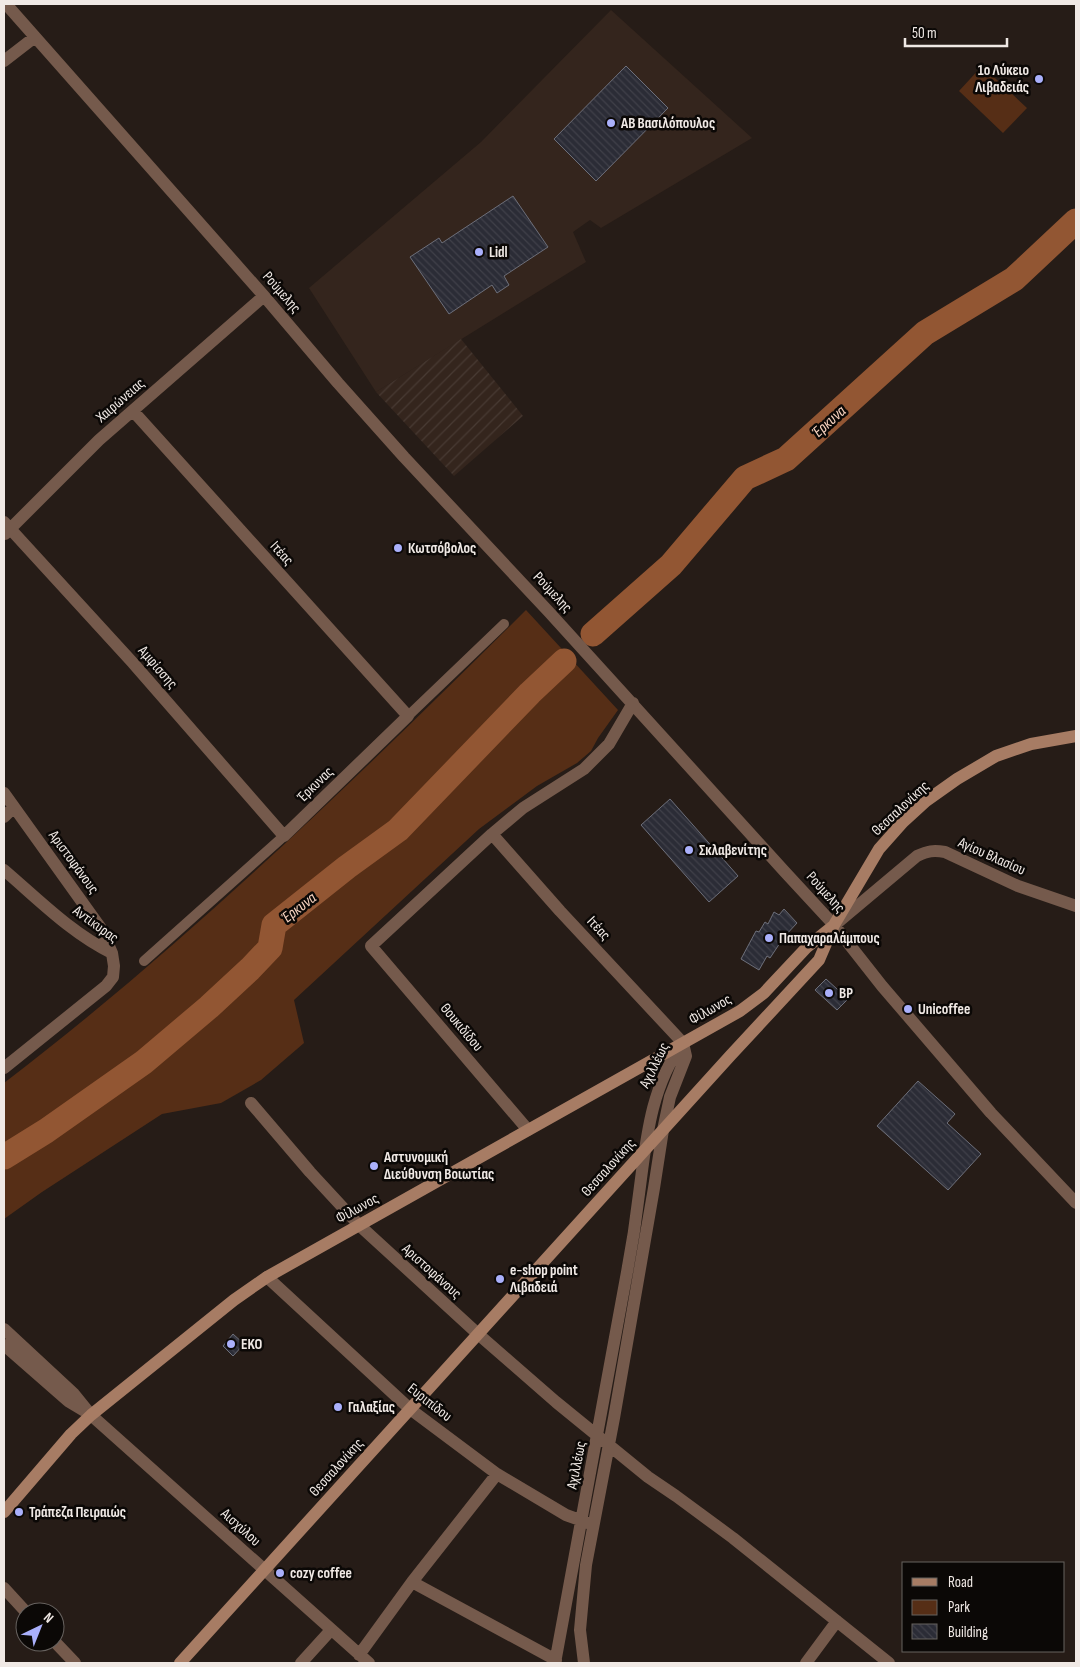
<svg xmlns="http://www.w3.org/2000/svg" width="1080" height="1667" font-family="'Sofia Sans Condensed',sans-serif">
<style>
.built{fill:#34251d}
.industrial{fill:url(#industrial-furrows)}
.green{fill:#562e16}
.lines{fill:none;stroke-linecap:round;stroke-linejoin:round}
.river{stroke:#925633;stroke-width:25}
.building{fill:url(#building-back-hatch);stroke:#6d6f7a}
.pedestrian{stroke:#755a4c;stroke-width:10}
.minor{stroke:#755a4c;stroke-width:12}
.secondary{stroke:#a77c64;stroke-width:12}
.poi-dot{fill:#aab0fb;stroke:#0b0806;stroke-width:2}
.labels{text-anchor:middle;stroke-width:5;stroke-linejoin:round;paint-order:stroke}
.poi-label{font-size:15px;font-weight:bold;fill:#f0e9e5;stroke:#0b0806;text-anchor:start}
.street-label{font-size:15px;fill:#f0e9e5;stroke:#0b0806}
.water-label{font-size:16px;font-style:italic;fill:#fbd6c2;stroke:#0b0806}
</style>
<defs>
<pattern id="industrial-furrows" width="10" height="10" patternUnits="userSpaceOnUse" patternTransform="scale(1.25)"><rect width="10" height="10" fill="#34251d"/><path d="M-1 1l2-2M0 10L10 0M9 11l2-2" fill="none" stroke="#483a33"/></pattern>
<pattern id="building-back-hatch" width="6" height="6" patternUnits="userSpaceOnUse" patternTransform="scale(1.25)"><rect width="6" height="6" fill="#2b2c36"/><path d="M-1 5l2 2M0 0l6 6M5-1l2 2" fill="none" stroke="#404049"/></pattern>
</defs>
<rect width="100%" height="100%" fill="#261c17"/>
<path class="built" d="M611 10 752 138 601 228 590 220 573 232 586 262 376 392 309 288 481 142Z"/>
<path class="industrial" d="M461 339 523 416 454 476 376 392Z"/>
<path class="green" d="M982 66 1027 108 1003 133 959 91Z
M526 610 618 710 598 738 591 751 577 763 537 786 479 829 294 1000 304 1043 261 1080 221 1103 162 1114 42 1192 4 1219V1083C191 940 359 776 526 610Z"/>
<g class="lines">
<path class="river" d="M593 634 671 565 745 478 786 459 925 333 1014 279 1076 221
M4 1157 46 1131 144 1062 209 1007 250 969 270 948 274 925 347 867 398 830 530 693 564 661"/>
</g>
<path class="building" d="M626 66 668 108 596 181 554 139Z
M513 196 548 247 504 276 509 285 497 293 492 285 449 314 410 257 439 238 442 243Z
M670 799 738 876 709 902 641 825Z
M784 909 797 923 784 937 770 958 767 956 759 970 741 959 756 931 759 932 765 922 768 924 774 912 779 915Z
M826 979 848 999 837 1010 815 990Z
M918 1081 955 1114 947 1123 981 1154 948 1190 877 1126Z
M233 1334 244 1344 233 1356 223 1346Z"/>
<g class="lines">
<path class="pedestrian" d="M408 716 504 624
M144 961 284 836"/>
<path class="minor" d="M6 4 264 296 338 383 404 457 549 612 785 872 834 925 882 986 991 1113 1076 1203
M4 61 35 37
M4 522 133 663 284 836 408 716 133 411
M5 534 99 440 264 296
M4 793 100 927 106 939 112 953 114 966 113 977 106 986 4 1068
M4 817 14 807
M492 834 560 911 683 1043 686 1056 670 1097 663 1130 654 1188 614 1418 586 1565 580 1630 584 1663
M4 870C38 899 71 933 112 953
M836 924 917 856C928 851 933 850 945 852L1018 886 1076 906
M251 1103 310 1172 359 1225 478 1334 556 1402 648 1477 676 1496 733 1538 889 1663
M528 1130 371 946 492 834 523 808 584 769 609 744 633 703
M267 1277 410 1409 497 1474 566 1515 588 1523
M4 1329 74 1394 91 1415 369 1663
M4 1345 68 1401 83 1410
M412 1582 556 1660
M4 1588 26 1612
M55 1642 75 1663
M359 1655 412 1582 497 1474
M301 1663 331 1630
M555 1663C579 1533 604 1403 627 1272 632 1246 636 1220 639 1194 646 1142 650 1087 683 1043
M806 1663 837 1621"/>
<path class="secondary" d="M4 1512 71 1434 91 1415 234 1300 267 1277 740 1011 764 993 807 947 832 927
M180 1663 730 1056 819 960 834 925 879 849 903 822 926 801 957 779 996 756 1031 744 1076 736"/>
</g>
<g class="poi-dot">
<circle cx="1039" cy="79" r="5"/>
<circle cx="611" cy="123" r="5"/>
<circle cx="479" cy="252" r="5"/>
<circle cx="398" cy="548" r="5"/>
<circle cx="689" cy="850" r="5"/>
<circle cx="769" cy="938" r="5"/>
<circle cx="829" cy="993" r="5"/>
<circle cx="908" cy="1009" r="5"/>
<circle cx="374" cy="1166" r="5"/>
<circle cx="500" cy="1279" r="5"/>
<circle cx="231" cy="1344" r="5"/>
<circle cx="338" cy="1407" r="5"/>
<circle cx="19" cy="1512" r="5"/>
<circle cx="280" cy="1573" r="5"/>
</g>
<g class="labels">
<g class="poi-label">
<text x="1029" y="75" text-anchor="end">1ο Λύκειο<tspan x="1029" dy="17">Λιβαδειάς</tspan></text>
<text x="621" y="128">ΑΒ Βασιλόπουλος</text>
<text x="489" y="257">Lidl</text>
<text x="408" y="553">Κωτσόβολος</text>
<text x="699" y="855">Σκλαβενίτης</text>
<text x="779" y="943">Παπαχαραλάμπους</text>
<text x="839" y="998">BP</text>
<text x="918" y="1014">Unicoffee</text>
<text x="384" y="1162">Αστυνομική<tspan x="384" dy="17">Διεύθυνση Βοιωτίας</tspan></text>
<text x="510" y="1275">e-shop point<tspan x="510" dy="17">Λιβαδειά</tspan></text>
<text x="241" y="1349">EKO</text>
<text x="348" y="1412">Γαλαξίας</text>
<text x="29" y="1517">Τράπεζα Πειραιώς</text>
<text x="290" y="1578">cozy coffee</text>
</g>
<g class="street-label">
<text transform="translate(282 292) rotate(49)" y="5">Ρούμελης</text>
<text transform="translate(120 400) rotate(-41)" y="5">Χαιρώνειας</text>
<text transform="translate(282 553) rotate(48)" y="5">Ιτέας</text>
<text transform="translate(553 592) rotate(47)" y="5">Ρούμελης</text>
<text transform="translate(158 667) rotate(49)" y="5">Αμφίσσης</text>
<text transform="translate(315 784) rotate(-44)" y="5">Έρκυνας</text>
<text transform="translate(900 808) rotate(-43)" y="5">Θεσσαλονίκης</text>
<text transform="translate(992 856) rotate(24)" y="5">Αγίου Βλασίου</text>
<text transform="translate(74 862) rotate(54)" y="5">Αριστοφάνους</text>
<text transform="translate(826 892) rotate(48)" y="5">Ρούμελης</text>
<text transform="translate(96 924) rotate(36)" y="5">Αντίκυρας</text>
<text transform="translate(599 928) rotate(47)" y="5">Ιτέας</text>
<text transform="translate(710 1009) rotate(-30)" y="5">Φίλωνος</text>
<text transform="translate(462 1027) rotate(50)" y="5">Θουκιδίδου</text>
<text transform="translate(654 1065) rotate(-64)" y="5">Αχιλλέως</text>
<text transform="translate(608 1167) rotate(-48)" y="5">Θεσσαλονίκης</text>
<text transform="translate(357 1208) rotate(-29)" y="5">Φίλωνος</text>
<text transform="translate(432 1271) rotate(42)" y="5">Αριστοφάνους</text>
<text transform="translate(430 1402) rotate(38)" y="5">Ευριπίδου</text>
<text transform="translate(576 1465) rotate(-79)" y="5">Αχιλλέως</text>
<text transform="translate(336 1467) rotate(-48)" y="5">Θεσσαλονίκης</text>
<text transform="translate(241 1527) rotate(42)" y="5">Αισχύλου</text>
</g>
<g class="water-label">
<text transform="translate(828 421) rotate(-42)" y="6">Έρκυνα</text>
<text transform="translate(298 907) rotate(-38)" y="6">Έρκυνα</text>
</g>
</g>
<rect width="1080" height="1667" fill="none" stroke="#f0e9e5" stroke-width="10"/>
<rect x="902" y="1562" width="162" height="90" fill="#0b0806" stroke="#67625f"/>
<rect x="912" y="1578" width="25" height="8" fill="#a77c64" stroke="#67625f"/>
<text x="948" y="1587" font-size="15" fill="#f0e9e5">Road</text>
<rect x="912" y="1600" width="25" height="15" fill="#562e16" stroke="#67625f"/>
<text x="948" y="1612" font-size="15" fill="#f0e9e5">Park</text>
<rect x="912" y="1624" width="25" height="15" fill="url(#building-back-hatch)" stroke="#67625f"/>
<text x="948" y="1637" font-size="15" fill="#f0e9e5">Building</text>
<g transform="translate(40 1627) rotate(43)"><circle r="24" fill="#0b0806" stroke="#67625f"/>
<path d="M0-4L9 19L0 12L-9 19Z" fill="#aab0fb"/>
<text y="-8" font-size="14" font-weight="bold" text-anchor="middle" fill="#f0e9e5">N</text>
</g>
<path d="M905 38v8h102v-8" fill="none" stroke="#f0e9e5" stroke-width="2.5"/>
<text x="912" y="38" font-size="15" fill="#f0e9e5" stroke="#0b0806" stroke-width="4" paint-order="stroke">50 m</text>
</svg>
